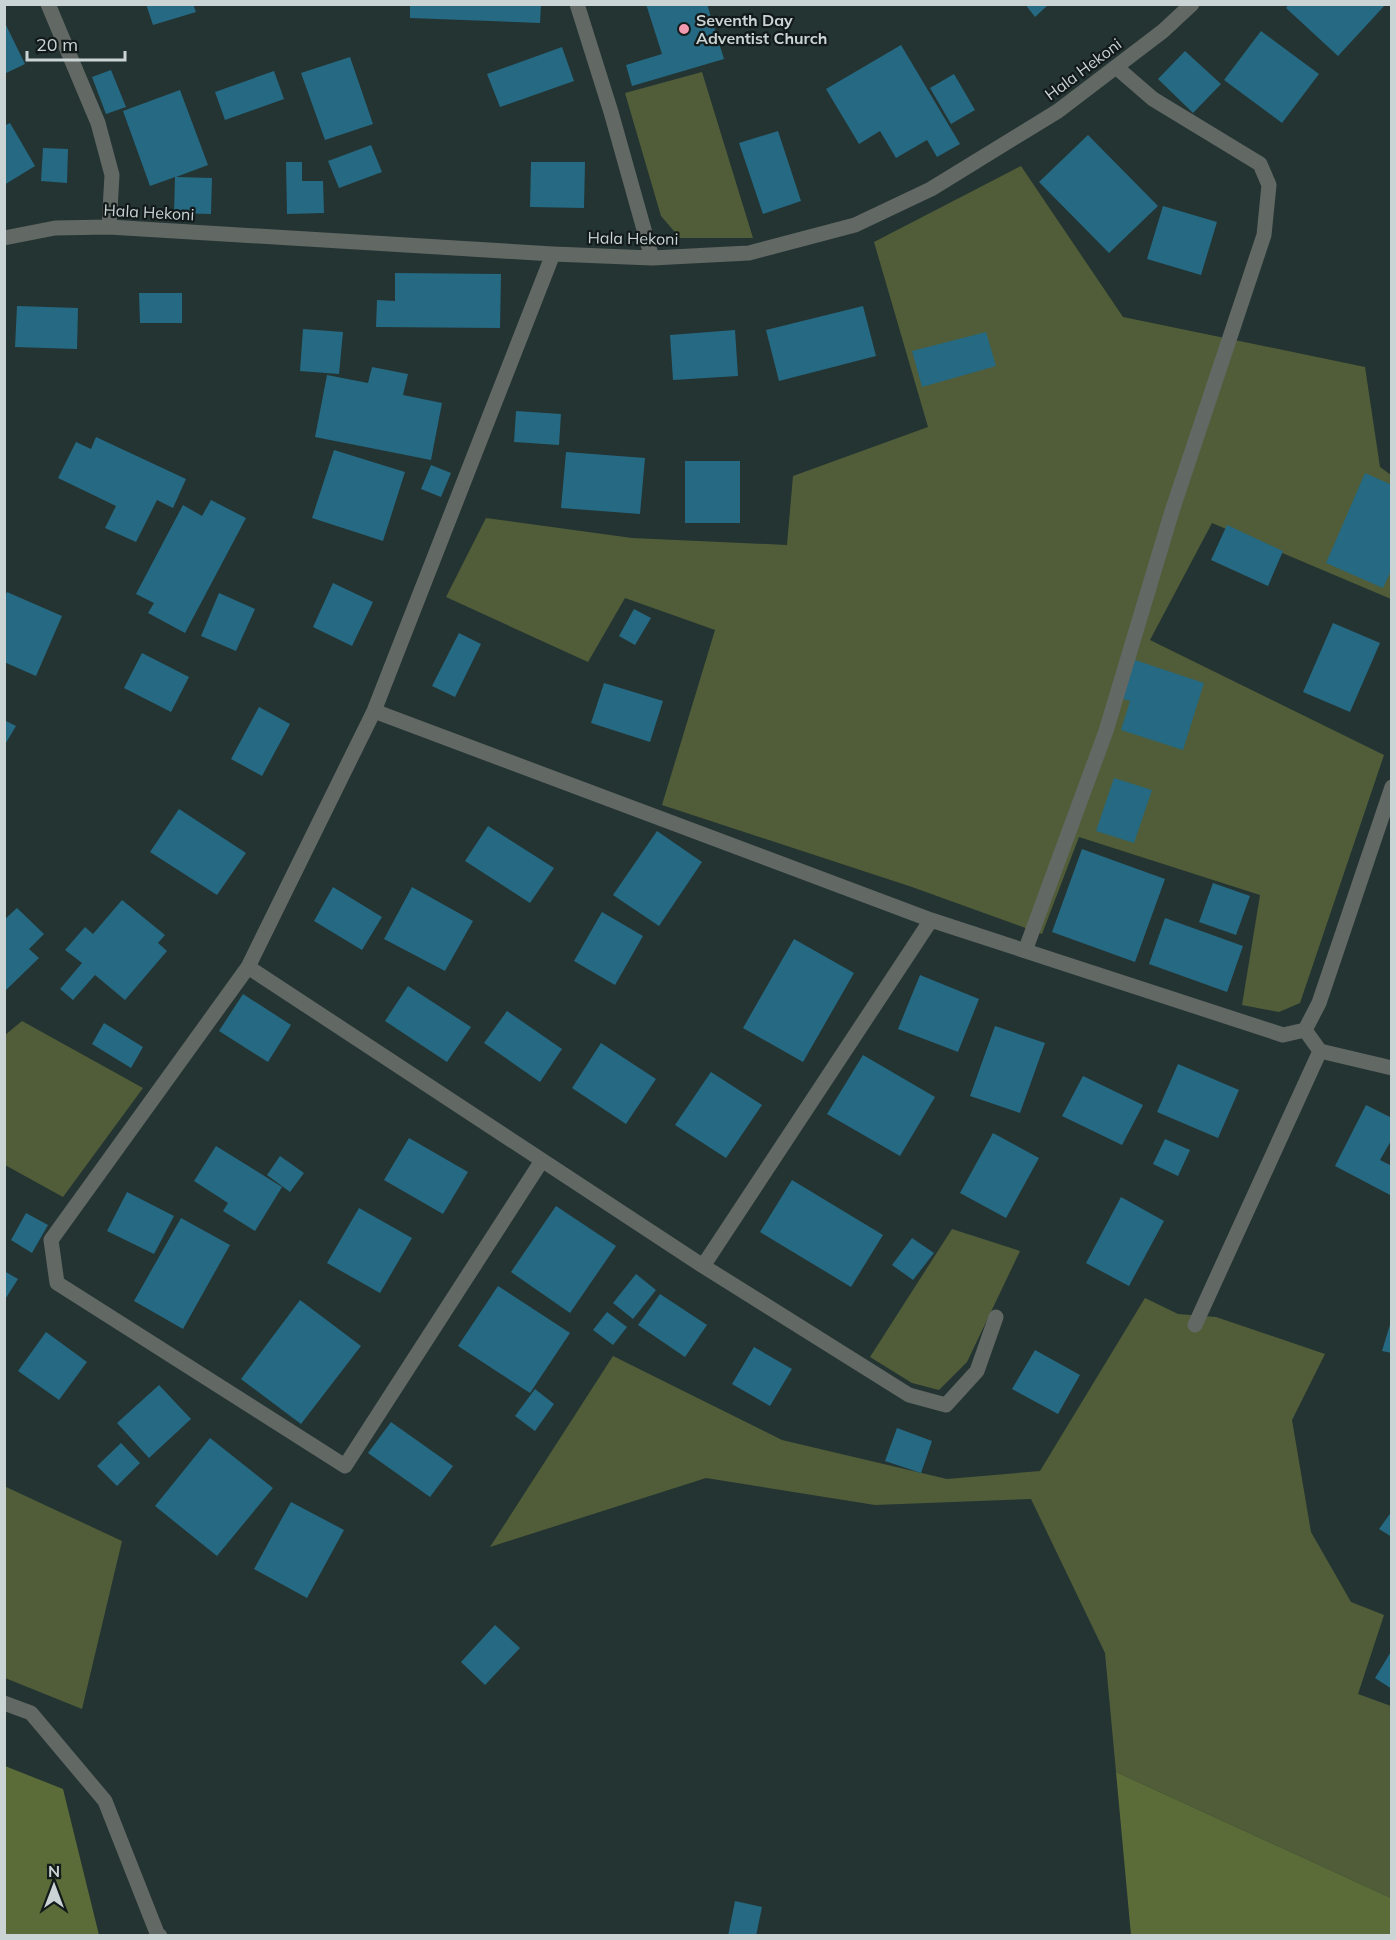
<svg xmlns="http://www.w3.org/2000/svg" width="1396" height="1940" font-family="Mulish,sans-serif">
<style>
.green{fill:#505d38}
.forest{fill:#5c6c39}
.building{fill:#266982}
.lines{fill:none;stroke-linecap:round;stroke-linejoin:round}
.minor{stroke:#626864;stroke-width:15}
.poi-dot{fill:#f29ab0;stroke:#131a1a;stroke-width:2}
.labels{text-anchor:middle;stroke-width:4.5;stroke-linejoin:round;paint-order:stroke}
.poi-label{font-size:16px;font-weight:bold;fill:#cad4d4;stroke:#131a1a;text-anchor:start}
.street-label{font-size:16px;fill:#cad4d4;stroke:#131a1a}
</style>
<rect width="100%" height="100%" fill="#243433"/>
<path class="green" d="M702 72 753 238H680L661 216 625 93Z
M1021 166 1123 317 1365 367 1380 467 1391 475V599L1212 523 1150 640 1384 755 1300 1003 1279 1012 1242 1005 1260 895 1079 837 1042 934 912 887 662 805 715 630 625 598 588 662 446 597 486 518 632 538 787 545 793 476 928 427 874 242Z
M22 1021 143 1088 63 1197 5 1165V1035Z
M952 1229 1020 1251 967 1362 939 1390 912 1383 870 1357Z
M1145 1298 1178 1314 1216 1317 1325 1354 1292 1420 1311 1532 1351 1602 1384 1615 1358 1694 1391 1706V1898L1116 1772 1105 1653 1031 1499 875 1505 706 1478 490 1547 613 1356 782 1440 947 1479 1040 1471Z
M4 1486 122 1541 82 1709 5 1678Z"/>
<path class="forest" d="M5 1766 63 1789 99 1935H5Z
M1116 1772 1391 1898V1935H1131Z"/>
<path class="building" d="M146 4H193L196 12 153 25Z
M410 4H541L540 23 410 18Z
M646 4H707L724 59 632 86 626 65 662 54Z
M1025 4H1049L1035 17Z
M1289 4H1386L1338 56 1286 8Z
M4 21 25 64 4 74Z
M1261 31 1319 74 1282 123 1224 80Z
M901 45 960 144 937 157 927 140 896 158 880 131 859 144 826 89Z
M562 47 574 81 500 107 487 74Z
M1185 51 1221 84 1193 113 1158 79Z
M350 57 373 124 325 140 301 73Z
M111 70 126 107 106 114 92 77Z
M274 71 284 99 225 120 215 92Z
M954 74 975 110 951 124 930 88Z
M180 90 208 165 176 177 212 178 211 214 174 213 175 177 150 186 123 111Z
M10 123 35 166 4 185V126Z
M778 131 801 201 763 214 739 143Z
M1088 135 1158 206 1109 253 1039 182Z
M371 145 382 172 339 188 328 161Z
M43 148 68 149 67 183 41 181Z
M286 162H302V181H323L324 213 287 214Z
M531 162H585L584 208 530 207Z
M1163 206 1217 222 1201 275 1147 259Z
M395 273 501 274 500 328 376 327 377 300 395 301Z
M139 293H182V323H140Z
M17 306 78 308 77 349 15 347Z
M863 306 876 356 779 381 766 330Z
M303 329 343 332 339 374 300 371Z
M735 330 738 376 673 380 670 335Z
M986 332 996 366 922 387 912 351Z
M372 367 408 374 403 395 442 403 431 460 315 437 327 375 368 383Z
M516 411 561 414 559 445 514 442Z
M96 437 186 479 173 508 157 500 136 542 105 528 116 506 58 478 76 442 91 449Z
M334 450 405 472 383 541 312 518Z
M566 452 645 458 640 514 561 508Z
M685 461H740V523H685Z
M431 465 451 473 441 497 421 489Z
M1365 473 1392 485V569L1383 588 1326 563Z
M211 500 246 518 185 633 148 613 154 603 136 594 183 505 202 516Z
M1227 525 1283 551 1268 586 1211 560Z
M333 583 373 602 352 646 313 627Z
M7 592 62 616 36 676 4 662V598Z
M219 593 255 609 236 651 201 636Z
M634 609 651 618 635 645 619 636Z
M1333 623 1380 643 1350 712 1303 692Z
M459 633 481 644 455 697 432 686Z
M142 653 189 677 171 712 124 688Z
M1129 658 1204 683 1183 750 1121 730 1130 701 1117 697Z
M604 683 663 701 650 742 591 723Z
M259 707 290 724 262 776 231 759Z
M4 720 16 726 4 746Z
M1114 778 1152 790 1134 843 1096 831Z
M179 809 246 853 217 895 150 852Z
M488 826 554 868 530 903 465 861Z
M657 831 702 862 659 926 613 895Z
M1082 849 1165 879 1135 962 1052 932Z
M1213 883 1250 896 1236 935 1199 922Z
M333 887 382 917 362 950 314 921Z
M412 887 473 921 445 971 384 939Z
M122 900 165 935 158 943 167 951 125 1000 95 975 73 1000 60 989 82 963 65 950 85 927 93 934Z
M17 908 44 934 29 949 39 958 4 992V920Z
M602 912 643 936 615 985 574 961Z
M1165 918 1243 946 1227 992 1149 964Z
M794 939 854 973 803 1062 743 1028Z
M920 975 979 999 958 1052 898 1029Z
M408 986 471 1027 447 1062 385 1021Z
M243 994 291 1025 268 1062 219 1031Z
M507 1011 562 1049 540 1082 484 1043Z
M104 1023 143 1047 131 1068 92 1044Z
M995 1026 1045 1043 1020 1113 970 1096Z
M601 1043 656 1079 626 1124 572 1088Z
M863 1055 935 1097 900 1156 827 1114Z
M1178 1064 1239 1090 1218 1138 1157 1112Z
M711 1072 762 1105 726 1158 675 1125Z
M1083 1076 1143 1105 1122 1145 1062 1116Z
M1366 1105 1392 1118V1139L1380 1160 1392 1166V1196L1335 1166Z
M993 1133 1039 1158 1006 1218 960 1193Z
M409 1138 468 1172 443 1214 384 1180Z
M1165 1139 1190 1150 1178 1176 1153 1164Z
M216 1146 282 1187 255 1231 223 1211 228 1203 194 1181Z
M280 1156 304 1173 290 1192 267 1175Z
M792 1180 883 1235 851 1287 760 1232Z
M127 1192 174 1216 154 1254 107 1231Z
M1121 1197 1164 1221 1129 1286 1086 1263Z
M556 1206 616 1246 570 1313 511 1272Z
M359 1208 412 1238 380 1293 327 1263Z
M26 1213 48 1225 32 1253 11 1240Z
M181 1218 230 1245 183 1329 134 1301Z
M912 1238 934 1253 913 1280 892 1265Z
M4 1271 18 1279 4 1301Z
M636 1274 656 1290 633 1319 613 1303Z
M498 1286 570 1333 530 1393 458 1346Z
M660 1294 707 1325 685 1357 638 1325Z
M300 1300 361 1346 301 1424 241 1379Z
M607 1312 627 1327 613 1345 593 1330Z
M1392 1318V1353L1382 1351Z
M46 1332 87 1362 59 1400 18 1371Z
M754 1347 792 1369 770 1406 732 1384Z
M1035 1350 1080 1375 1058 1414 1012 1389Z
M159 1385 191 1419 149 1458 117 1423Z
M535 1389 554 1404 535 1431 515 1416Z
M391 1422 453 1466 430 1497 368 1453Z
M897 1428 932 1441 921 1473 885 1461Z
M210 1438 273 1488 217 1556 155 1506Z
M121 1443 140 1463 117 1486 97 1466Z
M291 1502 344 1530 307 1598 254 1569Z
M1392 1511V1537L1379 1529Z
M495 1625 520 1648 485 1685 461 1662Z
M1392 1650V1689L1375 1678Z
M735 1901 762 1907 756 1936H728Z"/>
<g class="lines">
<path class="minor" d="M48 4 98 123 112 175 109 227
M577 4 611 112 652 258
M4 238 55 228 109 227 553 254 652 258 749 253 855 225 931 189 1058 111 1163 31 1192 4
M931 920 1283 1035 1305 1030 1319 1003 1392 787
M1025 951 1106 731 1172 511 1264 235 1269 185 1260 164 1153 99 1116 67
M248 967 703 1266 931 920 374 711
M1320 1051 1392 1068
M541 1162 345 1466 57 1283 51 1240 248 967 374 711 553 254
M703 1266 909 1395 946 1405 977 1371 996 1317
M1195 1325 1320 1051 1305 1030
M4 1703 31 1713 105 1801 157 1933 160 1936"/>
</g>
<circle class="poi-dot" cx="684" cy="29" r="6"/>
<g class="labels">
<g class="poi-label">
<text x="696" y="26">Seventh Day<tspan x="696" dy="18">Adventist Church</tspan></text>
</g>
<g class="street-label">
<text transform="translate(1083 69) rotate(-37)" y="6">Hala Hekoni</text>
<text transform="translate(149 212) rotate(3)" y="6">Hala Hekoni</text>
<text transform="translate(633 238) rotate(1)" y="6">Hala Hekoni</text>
</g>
</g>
<rect width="1396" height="1940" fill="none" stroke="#cad4d4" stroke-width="12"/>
<g transform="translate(54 1886)" stroke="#131a1a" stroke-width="4.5" paint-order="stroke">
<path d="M0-4.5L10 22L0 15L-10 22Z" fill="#cad4d4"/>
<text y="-9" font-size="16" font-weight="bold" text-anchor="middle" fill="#cad4d4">N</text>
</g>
<path d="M27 51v9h98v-9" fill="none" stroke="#cad4d4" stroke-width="3"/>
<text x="36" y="51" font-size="18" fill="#cad4d4" stroke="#131a1a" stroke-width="4.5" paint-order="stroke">20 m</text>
</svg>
